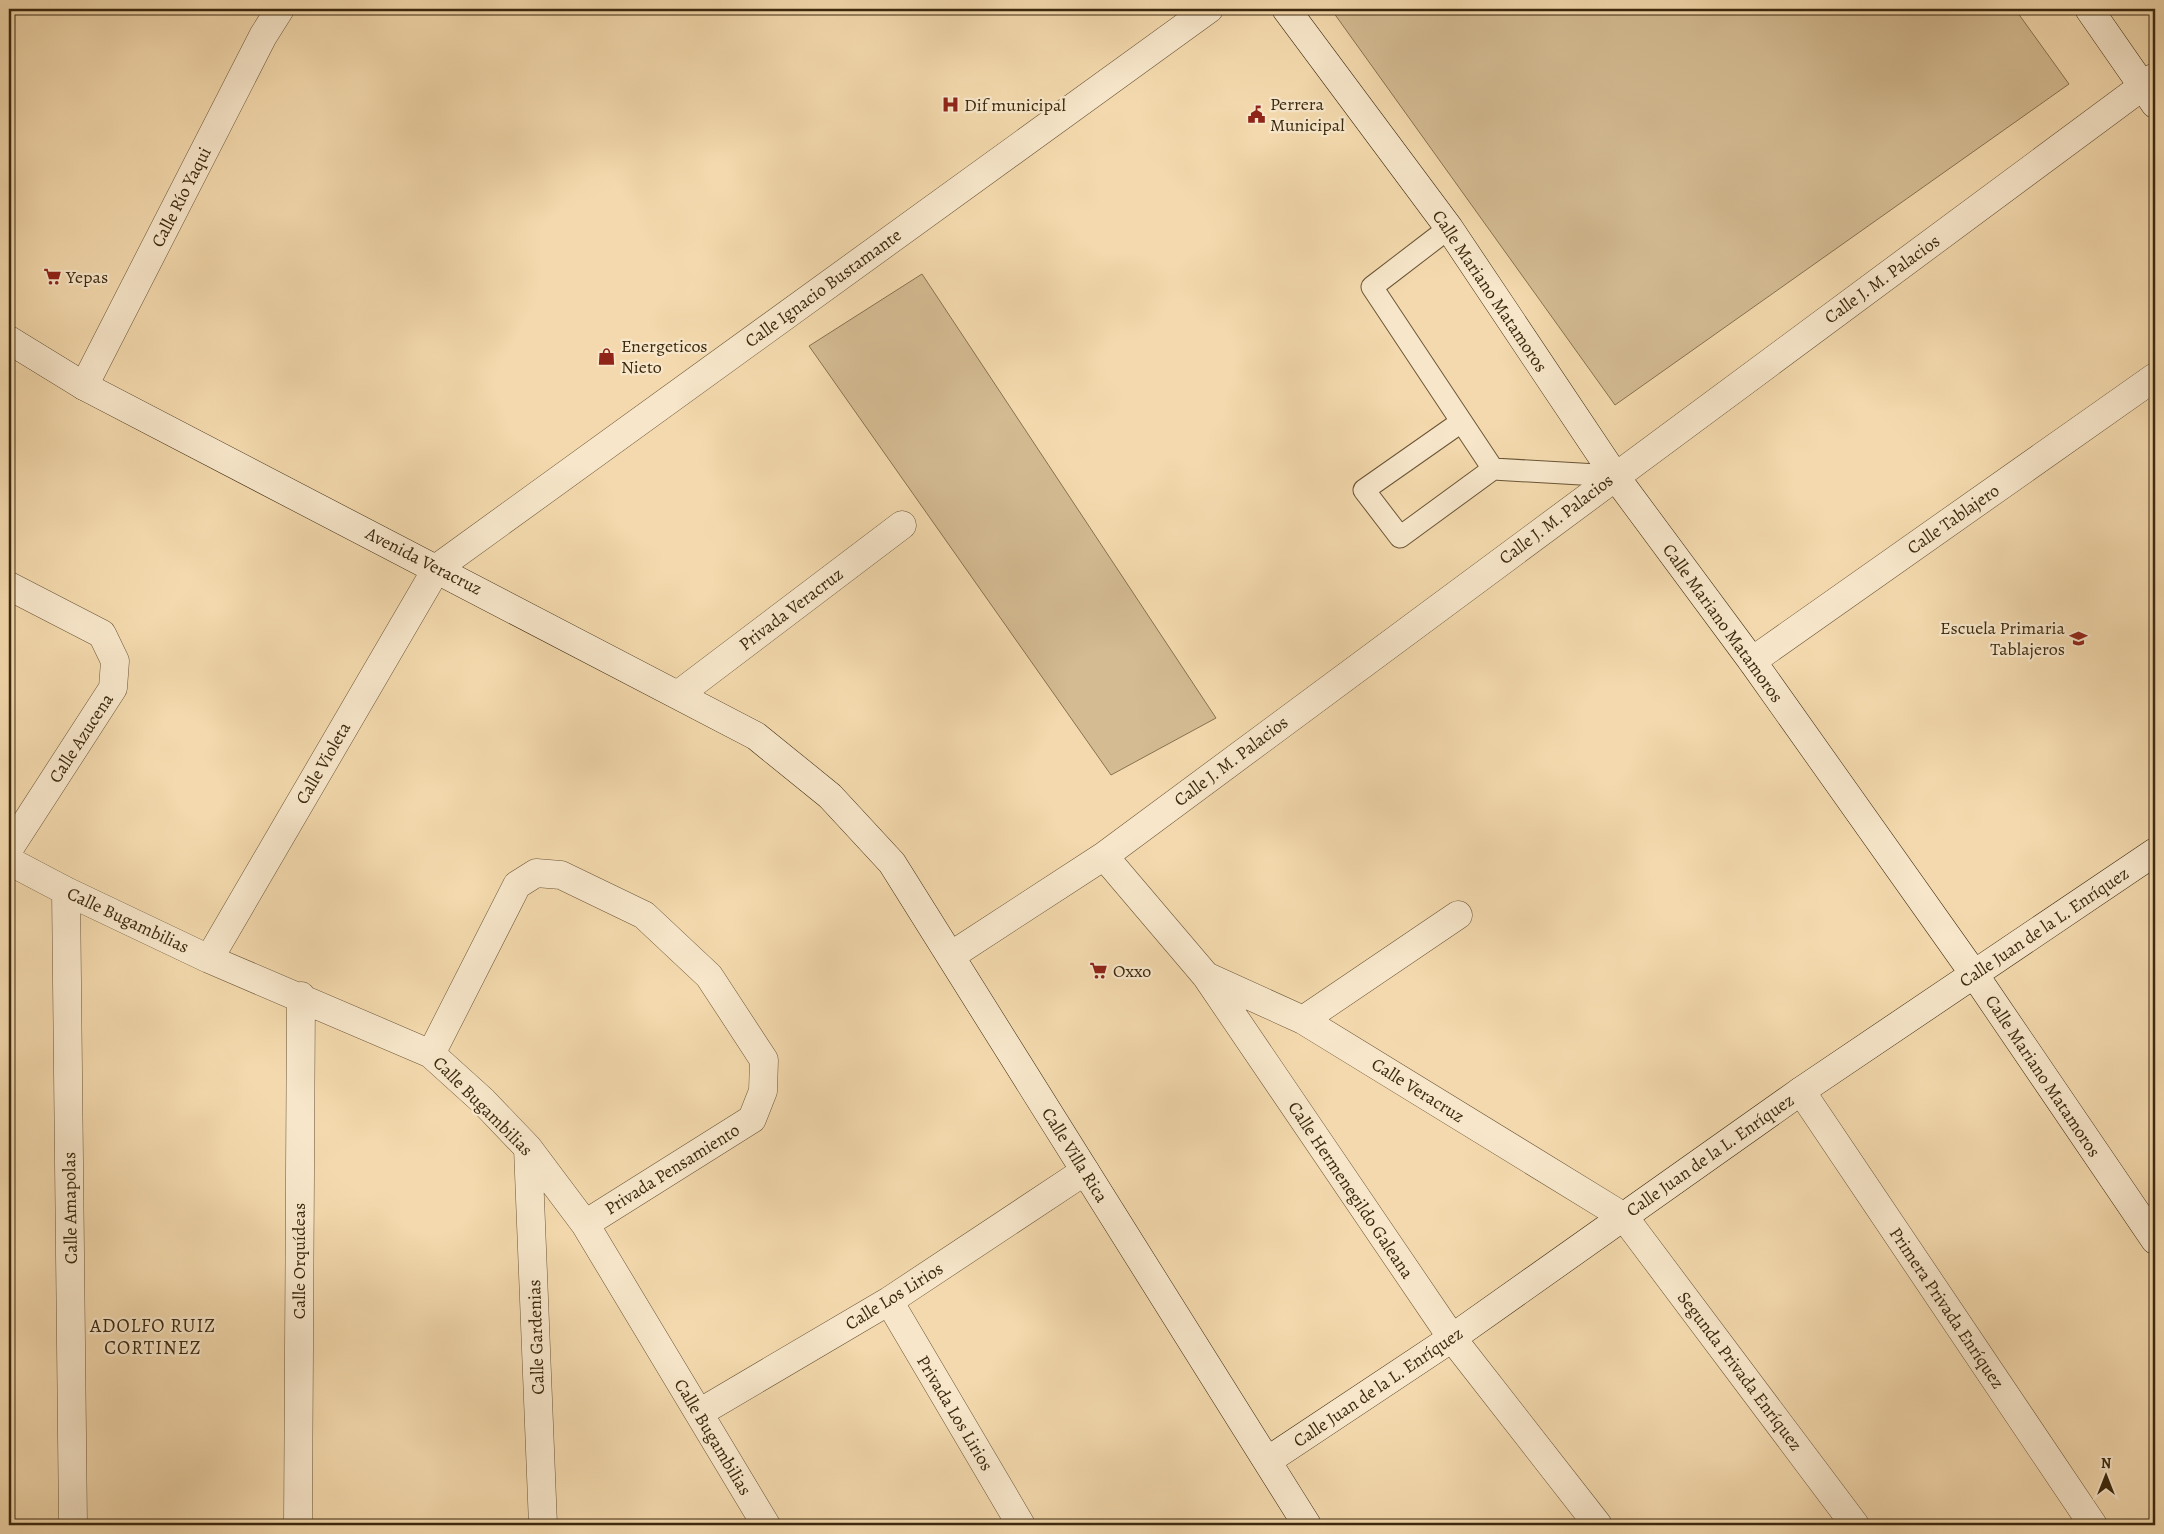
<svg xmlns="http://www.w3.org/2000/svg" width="2164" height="1534" font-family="Alegreya,serif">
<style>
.green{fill:#d4bb92;stroke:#887250}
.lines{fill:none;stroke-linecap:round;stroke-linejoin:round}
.lane-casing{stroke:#6a5536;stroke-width:23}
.street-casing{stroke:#6a5536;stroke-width:29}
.secondary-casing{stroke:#3c290e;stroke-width:29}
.lane{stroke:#f7e6ca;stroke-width:21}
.street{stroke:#f7e6ca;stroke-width:28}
.secondary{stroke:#f7e6ca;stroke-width:28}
.labels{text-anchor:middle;stroke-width:4.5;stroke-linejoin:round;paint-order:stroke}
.poi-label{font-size:18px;fill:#3c290e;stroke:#f7e6ca;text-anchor:start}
.street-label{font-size:18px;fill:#3c290e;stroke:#f7e6ca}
.neighbourhood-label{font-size:19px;letter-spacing:1px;fill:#3c290e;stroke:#f7e6ca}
</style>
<rect width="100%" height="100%" fill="#f3d9ad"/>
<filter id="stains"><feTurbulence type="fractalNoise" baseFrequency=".004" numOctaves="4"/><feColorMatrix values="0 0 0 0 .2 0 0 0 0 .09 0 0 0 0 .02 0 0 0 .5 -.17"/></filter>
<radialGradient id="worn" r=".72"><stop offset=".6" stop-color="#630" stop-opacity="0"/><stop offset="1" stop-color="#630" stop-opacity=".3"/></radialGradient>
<path class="green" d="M1331 9H2015L2069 84 1615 405Z
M922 274 1216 718 1111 775 809 346Z"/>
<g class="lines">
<defs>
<path id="lane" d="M1449 228 1372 287 1493 469 1615 476
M1461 422 1364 490 1400 537 1493 469"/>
<path id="street" d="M84 386 263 36 280 9
M9 586 102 634 115 661 113 688 9 849
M1752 661 2155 377
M679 694 902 525
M1104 856 1206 976 1452 1338 1598 1525
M9 861 66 891 209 959 431 1054 483 1101 528 1148 585 1224 766 1525
M66 891 73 1525
M952 955 1104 856 2155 77
M209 959 437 568 1209 9
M1206 976 1303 1020 1624 1217 1855 1525
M1303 1020 1458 915
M431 1054 517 885 536 873 561 875 644 915 709 976 764 1060 763 1091 752 1119 585 1224
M1801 1091 2093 1525
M528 1148 543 1525
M889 1301 1021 1525
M699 1413 889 1301 1085 1171
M298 1525 301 996"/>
<path id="secondary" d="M1286 9 1449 228 1615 476 1752 661 1974 974 2155 1240
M2089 9 2155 104
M9 340 84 386 756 736 830 796 892 863 1307 1525
M1267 1461 1452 1338 1801 1091 2155 852"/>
</defs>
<use href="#lane" class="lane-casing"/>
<use href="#street" class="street-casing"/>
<use href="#secondary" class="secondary-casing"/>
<use href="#lane" class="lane"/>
<use href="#street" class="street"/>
<use href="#secondary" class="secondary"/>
</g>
<defs>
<symbol id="hospital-bare" viewBox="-9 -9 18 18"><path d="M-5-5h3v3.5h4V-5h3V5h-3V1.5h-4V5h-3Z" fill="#8f2418" stroke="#f7e6ca" stroke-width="2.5" paint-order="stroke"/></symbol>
<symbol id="civic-bare" viewBox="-9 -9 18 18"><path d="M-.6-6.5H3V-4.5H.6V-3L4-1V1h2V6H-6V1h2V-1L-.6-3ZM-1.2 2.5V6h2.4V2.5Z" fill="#8f2418" stroke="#f7e6ca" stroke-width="2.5" paint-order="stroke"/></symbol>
<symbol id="supermarket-bare" viewBox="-9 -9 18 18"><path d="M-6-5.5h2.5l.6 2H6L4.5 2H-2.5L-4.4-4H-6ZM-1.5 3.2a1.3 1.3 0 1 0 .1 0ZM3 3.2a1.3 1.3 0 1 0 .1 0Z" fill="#8f2418" stroke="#f7e6ca" stroke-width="2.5" paint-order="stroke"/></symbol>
<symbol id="shop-bare" viewBox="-9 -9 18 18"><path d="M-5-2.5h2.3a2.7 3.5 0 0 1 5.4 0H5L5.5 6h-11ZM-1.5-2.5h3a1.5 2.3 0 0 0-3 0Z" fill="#8f2418" stroke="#f7e6ca" stroke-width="2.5" paint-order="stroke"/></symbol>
<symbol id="school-bare" viewBox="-9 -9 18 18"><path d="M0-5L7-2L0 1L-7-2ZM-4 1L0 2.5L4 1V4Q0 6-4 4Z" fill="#8f2418" stroke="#f7e6ca" stroke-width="2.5" paint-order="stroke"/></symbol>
</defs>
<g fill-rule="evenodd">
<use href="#hospital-bare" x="938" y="92" width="25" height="25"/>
<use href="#civic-bare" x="1244" y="102" width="25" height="25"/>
<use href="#supermarket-bare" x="40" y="264" width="25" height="25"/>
<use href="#shop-bare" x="594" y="344" width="25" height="25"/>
<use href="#school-bare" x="2066" y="626" width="25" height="25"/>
<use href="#supermarket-bare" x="1086" y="958" width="25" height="25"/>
</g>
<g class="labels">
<g class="poi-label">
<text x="1270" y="110">Perrera<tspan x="1270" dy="21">Municipal</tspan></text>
<text x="964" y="111">Dif municipal</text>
<text x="66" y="283">Yepas</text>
<text x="621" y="352">Energeticos<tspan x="621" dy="21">Nieto</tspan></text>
<text x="2065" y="634" text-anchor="end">Escuela Primaria<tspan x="2065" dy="21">Tablajeros</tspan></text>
<text x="1113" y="977">Oxxo</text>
</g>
<g class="street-label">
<text transform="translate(181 197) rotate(-63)" y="6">Calle Río Yaqui</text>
<text transform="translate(1882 279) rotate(-36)" y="6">Calle J. M. Palacios</text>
<text transform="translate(823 288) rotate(-36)" y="6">Calle Ignacio Bustamante</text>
<text transform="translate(1490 291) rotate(56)" y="6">Calle Mariano Matamoros</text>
<text transform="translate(1556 519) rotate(-37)" y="6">Calle J. M. Palacios</text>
<text transform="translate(1953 519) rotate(-35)" y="6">Calle Tablajero</text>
<text transform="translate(424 561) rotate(27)" y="6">Avenida Veracruz</text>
<text transform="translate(791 609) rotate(-37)" y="6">Privada Veracruz</text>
<text transform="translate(1723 623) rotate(54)" y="6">Calle Mariano Matamoros</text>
<text transform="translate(81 738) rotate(-57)" y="6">Calle Azucena</text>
<text transform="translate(1231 761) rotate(-37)" y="6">Calle J. M. Palacios</text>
<text transform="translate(323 763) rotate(-60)" y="6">Calle Violeta</text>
<text transform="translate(128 920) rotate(25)" y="6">Calle Bugambilias</text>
<text transform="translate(2044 927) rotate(-34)" y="6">Calle Juan de la L. Enríquez</text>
<text transform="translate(2043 1076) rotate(56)" y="6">Calle Mariano Matamoros</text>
<text transform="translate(1418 1090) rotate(32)" y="6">Calle Veracruz</text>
<text transform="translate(483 1106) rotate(45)" y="6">Calle Bugambilias</text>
<text transform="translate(1075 1155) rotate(58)" y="6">Calle Villa Rica</text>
<text transform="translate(1710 1155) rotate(-35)" y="6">Calle Juan de la L. Enríquez</text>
<text transform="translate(672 1169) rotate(-32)" y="6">Privada Pensamiento</text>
<text transform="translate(1351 1190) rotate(56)" y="6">Calle Hermenegildo Galeana</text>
<text transform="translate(70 1208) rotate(-91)" y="6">Calle Amapolas</text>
<text transform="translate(299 1261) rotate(-90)" y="6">Calle Orquídeas</text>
<text transform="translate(894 1296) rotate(-32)" y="6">Calle Los Lirios</text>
<text transform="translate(1947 1308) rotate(56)" y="6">Primera Privada Enríquez</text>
<text transform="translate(536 1337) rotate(-92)" y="6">Calle Gardenias</text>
<text transform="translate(1740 1371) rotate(53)" y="6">Segunda Privada Enríquez</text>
<text transform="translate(1378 1387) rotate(-34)" y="6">Calle Juan de la L. Enríquez</text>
<text transform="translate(955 1413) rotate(59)" y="6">Privada Los Lirios</text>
<text transform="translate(713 1437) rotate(59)" y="6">Calle Bugambilias</text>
</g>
<g class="neighbourhood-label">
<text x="153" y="1332">ADOLFO RUIZ<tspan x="153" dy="22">CORTINEZ</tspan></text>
</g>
</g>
<rect width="2164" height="1534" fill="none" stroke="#f3d9ad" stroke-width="30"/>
<rect x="10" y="10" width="2144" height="1514" fill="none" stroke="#3c290e" stroke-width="2.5"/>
<rect x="15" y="15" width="2134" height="1504" fill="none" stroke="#3c290e"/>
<g transform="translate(2106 1476)" stroke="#f7e6ca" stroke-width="4" paint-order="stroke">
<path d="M0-4L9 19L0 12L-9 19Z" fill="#3c290e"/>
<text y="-8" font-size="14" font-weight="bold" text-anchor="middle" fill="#3c290e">N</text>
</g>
<rect width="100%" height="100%" filter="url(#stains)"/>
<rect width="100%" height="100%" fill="url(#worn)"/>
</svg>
